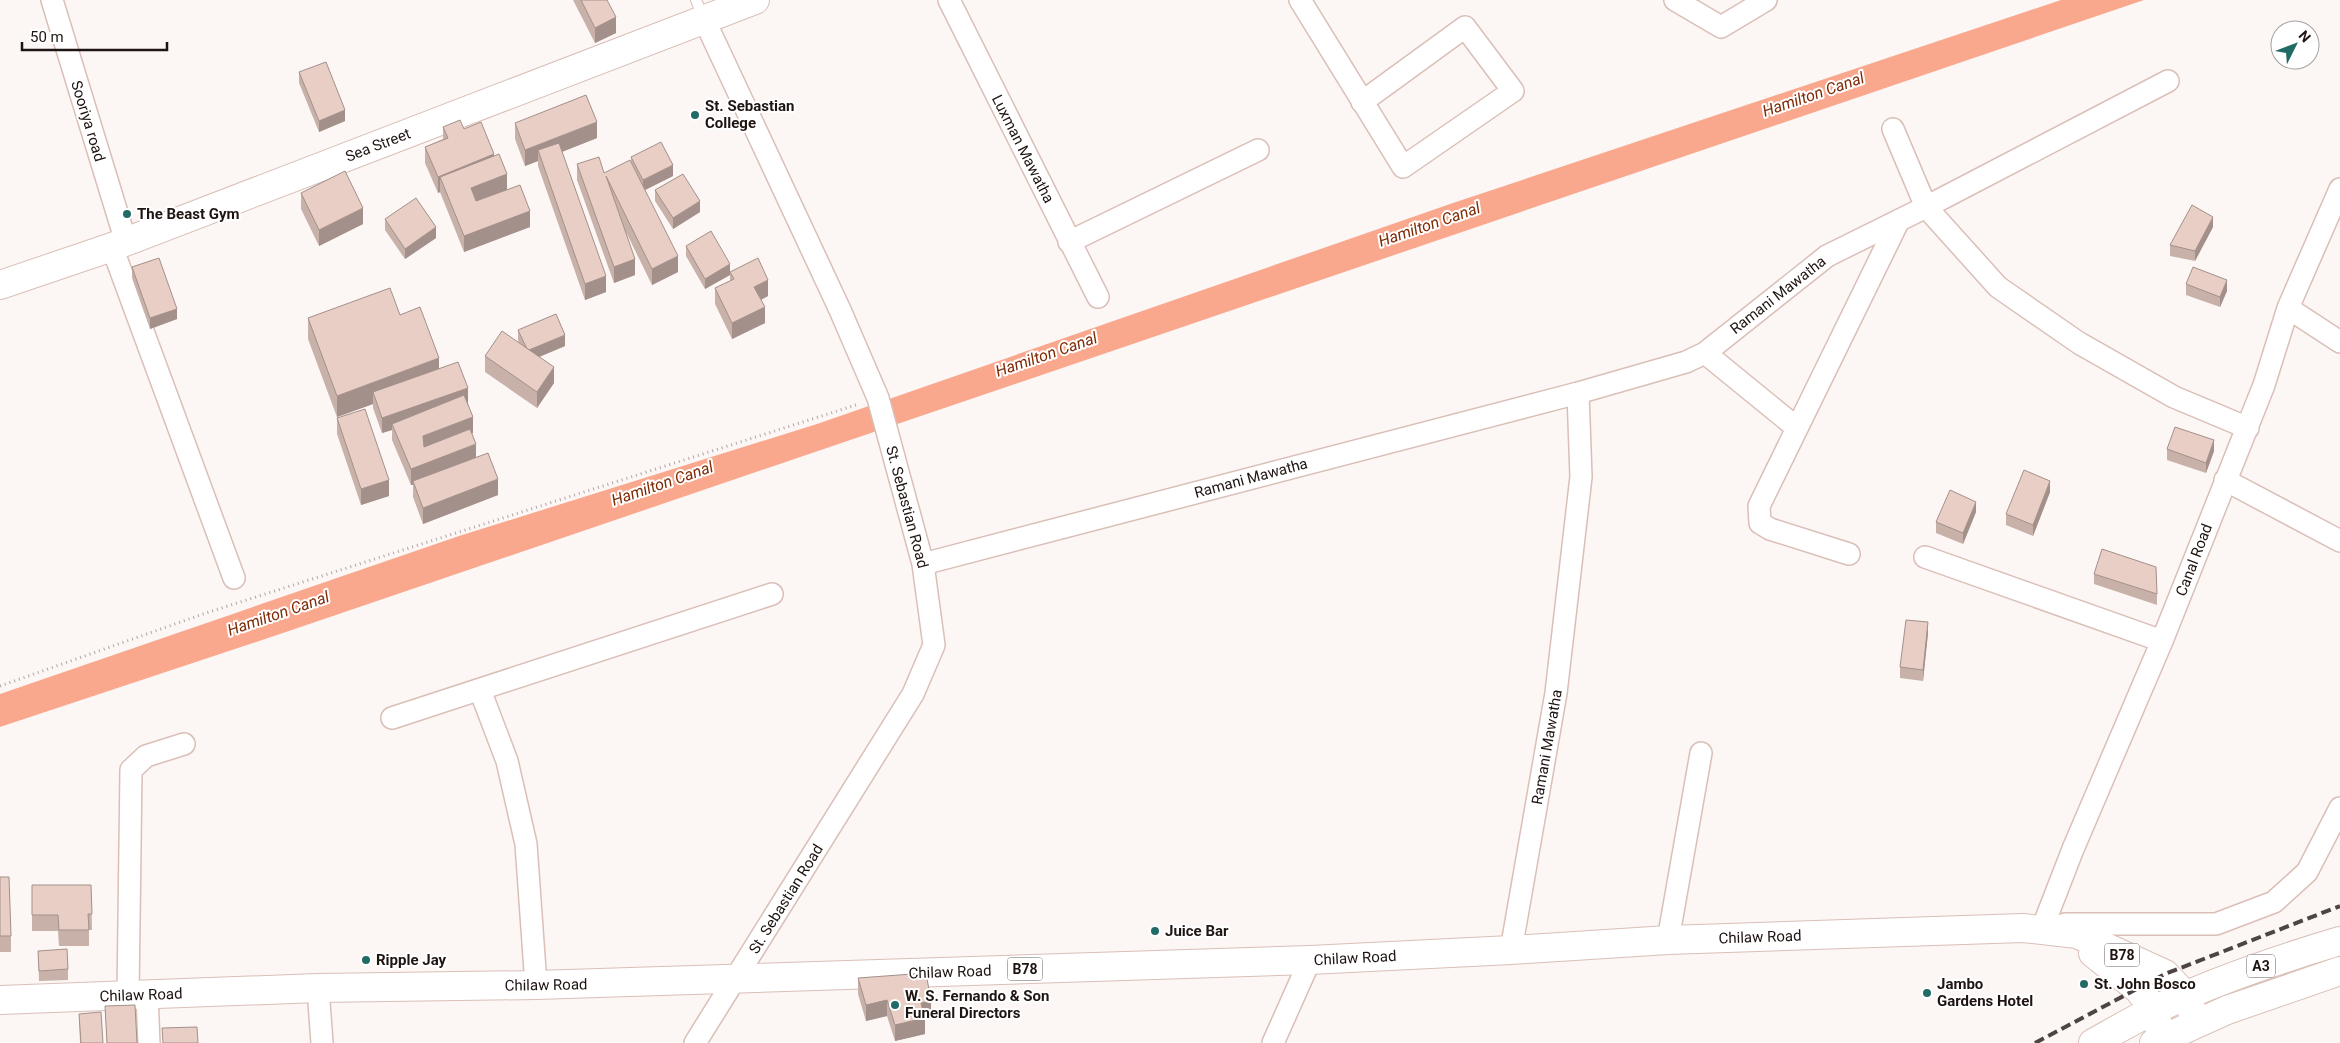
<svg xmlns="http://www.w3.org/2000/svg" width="2340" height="1043" font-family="Roboto,sans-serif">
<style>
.water{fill:#f9a88e}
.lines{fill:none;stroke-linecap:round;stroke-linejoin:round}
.lane-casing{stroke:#dabfb7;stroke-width:12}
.street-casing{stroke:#dabfb7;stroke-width:24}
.secondary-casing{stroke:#dabfb7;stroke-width:30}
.primary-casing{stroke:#dabfb7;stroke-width:30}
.highway-casing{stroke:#dabfb7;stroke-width:30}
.path{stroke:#afa7a6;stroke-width:3;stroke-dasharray:1 4;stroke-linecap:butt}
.lane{stroke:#fff;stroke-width:10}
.street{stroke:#fff;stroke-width:21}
.secondary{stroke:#fff;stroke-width:28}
.primary{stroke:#fff;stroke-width:28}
.highway{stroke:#fff;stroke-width:28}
.rail{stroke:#4e4543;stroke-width:4;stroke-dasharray:10 5;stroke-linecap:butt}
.wall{fill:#c8b1a9}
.shaded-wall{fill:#a3908a}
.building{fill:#e9cec5;stroke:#a3908a}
.poi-dot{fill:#206b66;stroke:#fff;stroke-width:2}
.labels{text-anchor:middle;stroke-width:4;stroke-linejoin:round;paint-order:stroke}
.shield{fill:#fff;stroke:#625a58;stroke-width:1}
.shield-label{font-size:14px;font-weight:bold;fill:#1e1411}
.poi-label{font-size:15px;font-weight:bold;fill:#1e1411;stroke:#fff;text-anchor:start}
.street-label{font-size:15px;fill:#1e1411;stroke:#fff}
.water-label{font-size:16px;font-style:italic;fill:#7f2904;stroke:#fff}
</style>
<rect width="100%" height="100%" fill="#fcf6f5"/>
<path class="water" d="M2061 0H2144L277 635 0 727V694L459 536 817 424 1453 203Z"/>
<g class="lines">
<defs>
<path id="lane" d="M696 0 704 19"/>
<path id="street" d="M52 0 126 242
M949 0 1098 297
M1300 0 1403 167 1513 91 1465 27 1362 102
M1675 0 1721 27 1766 0
M2168 81 1926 207 1998 287 2079 343 2174 397 2248 428
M1069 242 1258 150
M112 247 234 578
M2288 308 2340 342
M1705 353 1797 428
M2225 480 2340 541
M1849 554 1770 529 1760 523 1759 506 1899 220
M1925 557 2162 641
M923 564 1578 393 1686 362 1705 353 1827 256 1926 207 1893 129
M480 690 507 761 526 844 536 985
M392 718 772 594
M2060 926 2065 924H2216L2274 902 2307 872 2340 808
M2042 929 2073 849 2162 641 2264 385 2288 308 2340 189
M1668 940 1701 753
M1511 950 1556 693 1581 477 1578 393
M318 988 322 1043
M128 995 131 770 146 756 184 744
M147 995 149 1043
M695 1043 913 694 934 645 923 564 878 398 840 310 704 19
M1273 1043 1310 960"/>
<path id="secondary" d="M0 285 112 247 755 0"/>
<path id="primary" d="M2093 953 2138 989 2146 999 2164 1037
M0 1000 318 988 536 985 1310 960 1511 950 1668 940 2023 928 2077 934 2165 974 2185 995 2197 1022"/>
<path id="highway" d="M2093 1043C2113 1032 2133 1020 2154 1010 2214 981 2276 960 2340 941
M2154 1043 2227 1010 2340 971"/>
</defs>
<use href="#lane" class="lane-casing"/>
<use href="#street" class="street-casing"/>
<use href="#secondary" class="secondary-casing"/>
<use href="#primary" class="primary-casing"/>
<use href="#highway" class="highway-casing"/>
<path class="path" d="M0 686 206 613 859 404"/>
<use href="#lane" class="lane"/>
<use href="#street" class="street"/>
<use href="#secondary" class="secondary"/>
<use href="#primary" class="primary"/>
<use href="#highway" class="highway"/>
<path class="rail" d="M2035 1043 2165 974 2340 906"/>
</g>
<path class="wall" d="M573 0H607L616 33 595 43Z
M299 72 345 121 319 132 299 83Z
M515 123 597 138 562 152 606 292 585 300 538 166V161L525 166 515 139Z
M443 127 464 129 494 156 507 190 530 227 464 252 440 192 438 193 425 163V147L443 139Z
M631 157 673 176 645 190 678 272 652 285 626 232 635 275 614 283 577 180V164L604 173 631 163Z
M655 190 700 212 673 229 655 201Z
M301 193 363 224 319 246 301 209Z
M385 219 436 238 405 259 385 230Z
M2213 227 2195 261 2170 256V245Z
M686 246 730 272 768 296 761 300 765 323 732 339 715 304V288L730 281V275L705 289 686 256Z
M132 267 177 319 150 329 132 278Z
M2186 284 2227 291 2220 307 2186 295Z
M400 315 439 369 468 403 473 433H472L476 457 498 495 423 524 413 497V485H411L392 440V430L382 433 373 408V404L337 417 308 339V318Z
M518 330 565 346 539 357 554 383 537 408 485 372V356L519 343 518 340Z
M337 418 389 496 361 505 337 434Z
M2167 449 2214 451 2206 473 2167 460Z
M2050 492 2033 536 2006 525V514Z
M1976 512 1963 544 1936 533V522Z
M2094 574 2157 594V605L2094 584Z
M1928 633 1923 681 1900 678V667Z
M0 877 11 936V952H0Z
M32 885H91L92 930H89V946H59L58 931H32Z
M38 951 68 969V980L39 981Z
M858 978 931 1016 925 1018V1034L895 1041 887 1016 866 1021 858 994Z
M105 1006 137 1043H107Z
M79 1014 103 1043H80Z"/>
<path class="shaded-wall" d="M616 17V33L595 43V28Z
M345 110V121L319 132V121Z
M597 122V138L541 160 538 150V161L525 166V150Z
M494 154V170L440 177V192L438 193V177Z
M673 165V176L643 191V180Z
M507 174V190L471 204V188Z
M700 201V212L673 229V218Z
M363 208V224L319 246V230Z
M530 211V227L464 252V236Z
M2213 217V227L2195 261V251Z
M436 227V238L405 259V249Z
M678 256V272L652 285V269Z
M635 259V275L614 283V267Z
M730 264V275L705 289V279Z
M606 276V292L585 300V284Z
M768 280V296L754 303V287Z
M2227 280V291L2220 307V297Z
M765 307V323L732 339V323Z
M177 309V319L150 329V318Z
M565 335V346L527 362V351Z
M439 358V379L373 392V404L337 417V396Z
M554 367V383L537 408V392Z
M468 388V404L392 424V430L382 433V418Z
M473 417V433L423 452V436Z
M2214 440V451L2206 473V463Z
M476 444V460L413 481V485H411V469Z
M498 479V495L423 524V508Z
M389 480V496L361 505V489Z
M2050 481V492L2033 536V525Z
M1976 502V512L1963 544V533Z
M1928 622V633L1923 681V670Z
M887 1000V1016L866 1021V1005Z
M931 1001V1016L925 1018V1034L895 1041V1025L921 1003Z"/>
<path class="building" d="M581 0H607L616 17 595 28Z
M326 62 345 110 319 121 299 72Z
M586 95 597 122 525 150 515 123Z
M460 120 464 129 481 122 494 154 438 177 425 147 448 138 443 127Z
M661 142 673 165 643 180 631 157Z
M559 143 606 276 585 284 538 150Z
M499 154 507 174 471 188 476 201 520 185 530 211 464 236 440 177Z
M599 157 604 173 630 160 678 256 652 269 606 176 635 259 614 267 577 164Z
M345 171 363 208 319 230 301 193Z
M683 174 700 201 673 218 655 190Z
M416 198 436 227 405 249 385 219Z
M2192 205 2213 217 2195 251 2170 245Z
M711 231 730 264 705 279 686 246Z
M159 258 177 309 150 318 132 267Z
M758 258 768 280 754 287 765 307 732 323 715 288 734 279 730 272Z
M2193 267 2227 280 2220 297 2186 284Z
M390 288 400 315 420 307 439 358 337 396 308 318Z
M556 314 565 335 529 350 526 347 518 330Z
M502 331 554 367 537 392 485 356Z
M458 362 468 388 382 418 373 392Z
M464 395 473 417 423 436 424 447 470 429 476 444 411 469 392 424Z
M365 409 389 480 361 489 337 418Z
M2175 427 2214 440 2206 463 2167 449Z
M488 453 498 479 423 508 413 481Z
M2024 470 2050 481 2033 525 2006 514Z
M1950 490 1976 502 1963 533 1936 522Z
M2102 549 2156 567 2157 594 2094 574Z
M1906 620 1928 622 1923 670 1900 667Z
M0 877H9L11 936H0Z
M32 885H91L92 914H88L89 930H59L58 915H32Z
M67 949 68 969 39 971 38 951Z
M926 973 931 1001 921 1003 925 1018 895 1025 887 1000 866 1005 858 978Z
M135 1005 137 1043H107L105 1006Z
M101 1012 103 1043H81L79 1014Z
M197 1027 198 1043H163L162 1028Z"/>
<g class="poi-dot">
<circle cx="695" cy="115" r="5"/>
<circle cx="127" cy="214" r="5"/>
<circle cx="1155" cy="931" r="5"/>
<circle cx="366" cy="960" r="5"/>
<circle cx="2084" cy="984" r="5"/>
<circle cx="1927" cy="993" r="5"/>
<circle cx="895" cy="1005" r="5"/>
</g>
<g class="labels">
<g class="shield">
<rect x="2104.5" y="943.5" width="35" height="23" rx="4"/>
<rect x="2247" y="954.5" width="28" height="23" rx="4"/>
<rect x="1007.5" y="957.5" width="35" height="23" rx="4"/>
</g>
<g class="shield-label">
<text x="2122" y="960">B78</text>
<text x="2261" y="971">A3</text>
<text x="1025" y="974">B78</text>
</g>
<g class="poi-label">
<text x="705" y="111">St. Sebastian<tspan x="705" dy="17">College</tspan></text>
<text x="137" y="219">The Beast Gym</text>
<text x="1165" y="936">Juice Bar</text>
<text x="376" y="965">Ripple Jay</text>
<text x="1937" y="989">Jambo<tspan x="1937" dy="17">Gardens Hotel</tspan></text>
<text x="2094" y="989">St. John Bosco</text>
<text x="905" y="1001">W. S. Fernando &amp; Son<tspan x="905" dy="17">Funeral Directors</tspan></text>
</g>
<g class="street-label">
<text transform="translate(88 121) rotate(73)" y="5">Sooriya road</text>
<text transform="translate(378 145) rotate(-21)" y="5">Sea Street</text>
<text transform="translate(1023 149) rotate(63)" y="5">Luxman Mawatha</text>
<text transform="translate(1778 295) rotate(-38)" y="5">Ramani Mawatha</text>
<text transform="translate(1251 478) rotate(-15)" y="5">Ramani Mawatha</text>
<text transform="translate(907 507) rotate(75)" y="5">St. Sebastian Road</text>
<text transform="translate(2194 560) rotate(-69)" y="5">Canal Road</text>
<text transform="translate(1547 747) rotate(-80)" y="5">Ramani Mawatha</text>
<text transform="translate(786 899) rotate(-58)" y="5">St. Sebastian Road</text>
<text transform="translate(1760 937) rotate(-2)" y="5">Chilaw Road</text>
<text transform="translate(1355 958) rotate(-3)" y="5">Chilaw Road</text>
<text transform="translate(950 972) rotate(-2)" y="5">Chilaw Road</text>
<text transform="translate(546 985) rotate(-1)" y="5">Chilaw Road</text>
<text transform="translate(141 995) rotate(-2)" y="5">Chilaw Road</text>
</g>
<g class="water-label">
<text transform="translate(1813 94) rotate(-19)" y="6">Hamilton Canal</text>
<text transform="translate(1429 224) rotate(-19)" y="6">Hamilton Canal</text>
<text transform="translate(1046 354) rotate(-19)" y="6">Hamilton Canal</text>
<text transform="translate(662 483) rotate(-19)" y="6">Hamilton Canal</text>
<text transform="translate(278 613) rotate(-19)" y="6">Hamilton Canal</text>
</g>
</g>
<g transform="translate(2295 45) rotate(48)"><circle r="24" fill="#ffffff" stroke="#a5a1a0"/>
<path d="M0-4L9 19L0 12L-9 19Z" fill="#206b66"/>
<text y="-8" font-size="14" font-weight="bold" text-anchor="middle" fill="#1e1411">N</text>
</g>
<path d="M22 42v8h145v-8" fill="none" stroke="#1e1411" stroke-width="2.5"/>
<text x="30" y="42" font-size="15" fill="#1e1411" stroke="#ffffff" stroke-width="4" paint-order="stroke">50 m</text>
</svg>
